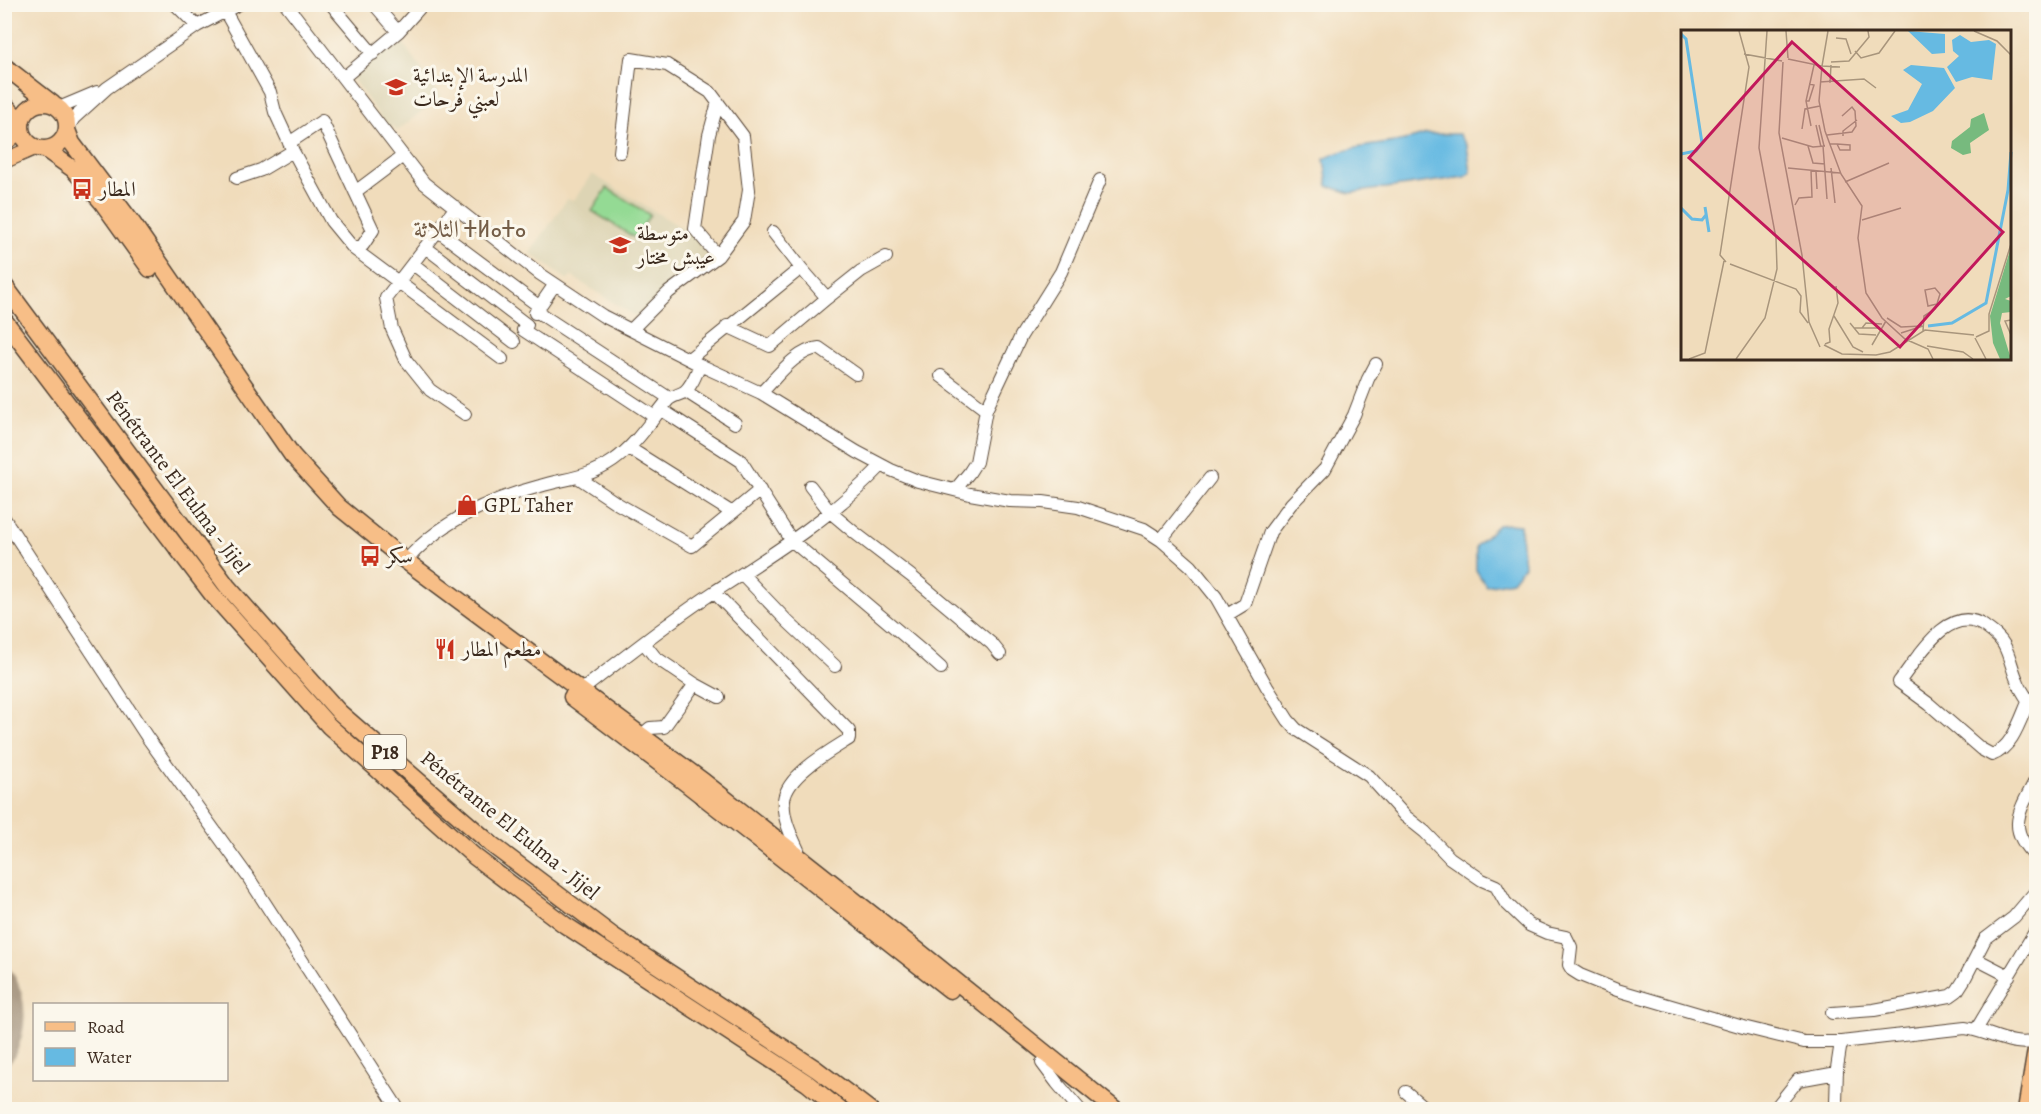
<svg xmlns="http://www.w3.org/2000/svg" width="2041" height="1114" font-family="Alegreya,Amiri,'Noto Sans Tifinagh',serif">
<style>
.built{fill:#ddd4b4}
.green{fill:#94da94;stroke:#688259;stroke-width:1.5}
.water{fill:#66bae2;stroke:#507280;stroke-width:1.5}
.lines{fill:none;stroke-linecap:round;stroke-linejoin:round}
.stream{stroke:#66bae2;stroke-width:2}
.taxiway{stroke:#96836c;stroke-width:21}
.minor-casing{stroke:#564536;stroke-width:14}
.major-casing{stroke:#564536;stroke-width:17}
.highway-casing{stroke:#564536;stroke-width:19}
.minor{stroke:#fff;stroke-width:12}
.major{stroke:#f7be87;stroke-width:15}
.highway{stroke:#f7be87;stroke-width:16}
.labels{text-anchor:middle;stroke-width:6;stroke-linejoin:round;paint-order:stroke}
.shield{fill:#fbf7ec;stroke:#75685c;stroke-width:1.5}
.shield-label{font-size:20px;font-weight:bold;fill:#3b2a1e}
.poi-label{font-size:21px;fill:#3b2a1e;stroke:#fbf7ec;text-anchor:start}
.street-label{font-size:21px;fill:#3b2a1e;stroke:#fbf7ec}
.quarter-label{font-size:24px;fill:#745d47;stroke:#fbf7ec}
.inset-river{fill:none;stroke:#66bae2;stroke-width:3}
.inset-road{fill:none;stroke:#a8957c;stroke-width:1.5}
.view{fill:#c2185b;fill-opacity:0.15;stroke:#c2185b;stroke-width:3}
.inset-edge{fill:none;stroke:#3b2a1e;stroke-width:3}
</style>
<rect width="100%" height="100%" fill="#fbf7ec"/>
<filter id="ink" filterUnits="userSpaceOnUse"><feTurbulence type="fractalNoise" baseFrequency=".0167" numOctaves="2"/><feDisplacementMap in="SourceGraphic" scale="12" xChannelSelector="R" yChannelSelector="G"/><feConvolveMatrix kernelMatrix="1 2 1 2 8 2 1 2 1" color-interpolation-filters="sRGB"/></filter>
<filter id="wash" filterUnits="userSpaceOnUse"><feTurbulence type="fractalNoise" baseFrequency=".008" numOctaves="4" result="noise"/><feDisplacementMap in="SourceGraphic" scale="24" xChannelSelector="R" yChannelSelector="G"/><feGaussianBlur stdDeviation="1.35" result="paint"/><feColorMatrix in="noise" values="0 0 0 0 0 0 0 0 0 0 0 0 0 0 0 0 0 1.4 0 .05"/><feComposite in="paint" operator="in"/></filter>
<g filter="url(#wash)">
<rect width="100%" height="100%" fill="#f0dcbb"/>
<path class="built" d="M399 38 441 96 397 131 393 126 389 129 352 78Z
M592 174 699 238 712 254 693 272 686 270 636 317 571 276 568 280 530 253 567 199 574 200Z"/>
<path class="green" d="M607 188 650 215 635 238 592 211Z"/>
<path class="water" d="M1426 134H1459L1467 146 1471 172 1465 177 1350 193 1328 186 1324 159C1355 142 1393 147 1426 134Z
M1509 524 1520 525 1524 566 1512 581 1486 586 1476 570V546L1498 525Z"/>
<g class="lines">
<path class="stream" d="M2027 4 2036 21"/>
<path class="taxiway" d="M4 978C18 1002 17 1030 4 1054"/>
</g>
</g>
<g filter="url(#ink)">
<g class="lines">
<defs>
<path id="minor" d="M175 4 197 26
M286 4 424 183 540 274 603 316 700 365 761 393 857 452 891 470 918 481 970 494 1010 501 1043 502 1078 507 1144 529 1161 540 1191 566 1216 597 1267 687 1288 720 1296 729 1369 776 1405 816 1425 832 1450 858 1482 880 1496 886 1505 902 1529 925 1547 933 1566 937 1571 947 1569 965 1572 970 1580 975 1617 990 1743 1027 1804 1042H1841L1965 1028C1989 1031 2011 1048 2036 1041
M331 4 373 54
M374 4 398 32
M226 13 270 92 275 112 293 151 331 221 354 249 502 359
M343 78 398 32 423 4
M718 102 709 135 695 229 718 256
M59 108 97 92
M67 129 74 118 107 88 197 26 239 4
M289 143 322 121 373 230 363 245 354 249
M620 152 631 59 667 65 710 92 743 136 749 190 744 221 718 256 669 292 631 330
M237 178 261 170 293 151
M355 192 403 156
M456 207 386 298 392 329 406 360 430 390 465 414
M438 231 540 307
M773 232 801 268
M425 247 527 325
M413 264 514 342
M827 298 861 271 886 257
M536 311 669 398
M535 313 555 284
M523 330 655 417
M689 359 801 268 827 298 770 346 727 326
M941 376 986 410
M685 391 735 423
M761 393C777 377 796 350 819 348L856 374
M662 410 741 461 792 541 921 650 941 668
M629 448 731 512
M579 478 618 504 692 546 760 490
M810 486 830 512 855 533 911 576 992 644 1000 654
M955 490 969 473 976 462 986 410 1021 336 1061 272 1100 180
M4 518 147 737 248 877 399 1110
M1161 540 1210 478
M406 561C439 522 491 499 540 486 567 478 588 478 613 461 636 445 650 422 668 400 672 396 679 395 684 392 692 386 696 374 700 365
M743 575 788 622 835 666
M714 592 849 731V739C830 751 787 775 784 800 782 817 791 835 798 850L796 855
M1227 615 1245 604 1270 532 1291 504 1325 469 1354 415 1368 379 1376 364
M644 643 655 657 695 684
M582 690C625 657 668 622 714 592 773 554 832 517 881 466
M2029 700C2020 720 2013 747 1992 755L1981 749 1929 704 1899 682C1917 659 1948 602 1984 626 1992 632 1999 636 2004 645 2010 656 2012 669 2017 680 2021 692 2030 702 2036 712
M642 735 650 728 664 727 695 684 719 697
M2036 779C2020 811 2005 828 2036 857
M1976 959 2009 976
M1832 1013 1874 1010 1950 996 1957 991 1964 980 1985 939 2014 917 2036 891
M1976 1030 2036 930
M1042 1063 1057 1083 1080 1110
M1406 1092 1427 1110
M1774 1110 1798 1080 1837 1073
M1838 1110 1836 1104 1837 1068 1841 1042"/>
<path id="major" d="M4 144 21 130
M4 161 36 147"/>
<path id="highway" d="M4 66 53 104
M21 126a23 23 0 1 1 46 0a23 23 0 1 1-46 0Z
M4 104 21 122
M67 130 72 143 133 224 292 455 339 507 402 558 704 782 921 953 1116 1110
M45 149 73 169 102 202 150 269
M4 285 227 586 339 712 491 844 613 936 816 1069 870 1110
M4 320 212 594 329 726 475 857 565 925 807 1083 840 1110
M572 697 687 784 950 990
M2026 1110 2036 1050"/>
</defs>
<use href="#minor" class="minor-casing"/>
<use href="#major" class="major-casing"/>
<use href="#highway" class="highway-casing"/>
<use href="#minor" class="minor"/>
<use href="#major" class="major"/>
<use href="#highway" class="highway"/>
</g>
</g>
<defs>
<symbol id="school-bare" viewBox="-9 -9 18 18"><path d="M0-5L7-2L0 1L-7-2ZM-4 1L0 2.5L4 1V4Q0 6-4 4Z" fill="#c8321e" stroke="#fbf7ec" stroke-width="2.5" paint-order="stroke"/></symbol>
<symbol id="bus-bare" viewBox="-9 -9 18 18"><path d="M-5-6H5V4H4V6H2V4H-2V6H-4V4H-5ZM-3.5-4V0h7V-4ZM-3.5 1.2v1.5H-2V1.2ZM2 1.2v1.5H3.5V1.2Z" fill="#c8321e" stroke="#fbf7ec" stroke-width="2.5" paint-order="stroke"/></symbol>
<symbol id="shop-bare" viewBox="-9 -9 18 18"><path d="M-5-2.5h2.3a2.7 3.5 0 0 1 5.4 0H5L5.5 6h-11ZM-1.5-2.5h3a1.5 2.3 0 0 0-3 0Z" fill="#c8321e" stroke="#fbf7ec" stroke-width="2.5" paint-order="stroke"/></symbol>
<symbol id="restaurant-bare" viewBox="-9 -9 18 18"><path d="M-5-6h1v4h1v-4h1v4h1v-4h1v5L-1.5 .5V6h-2V.5L-5-1ZM5-6V6H3V1.5H1.5Q1.5-4 5-6Z" fill="#c8321e" stroke="#fbf7ec" stroke-width="2.5" paint-order="stroke"/></symbol>
</defs>
<g fill-rule="evenodd">
<use href="#school-bare" x="381" y="72" width="30" height="30"/>
<use href="#bus-bare" x="67" y="174" width="30" height="30"/>
<use href="#school-bare" x="605" y="230" width="30" height="30"/>
<use href="#shop-bare" x="452" y="490" width="30" height="30"/>
<use href="#bus-bare" x="355" y="541" width="30" height="30"/>
<use href="#restaurant-bare" x="430" y="634" width="30" height="30"/>
</g>
<g class="labels">
<rect class="shield" x="364" y="735" width="42" height="34" rx="4.5"/>
<g class="shield-label">
<text x="385" y="759">P18</text>
</g>
<g class="poi-label">
<text x="413" y="82">المدرسة الإبتدائية<tspan x="413" dy="24">لعبني فرحات</tspan></text>
<text x="99" y="196">المطار</text>
<text x="637" y="240">متوسطة<tspan x="637" dy="24">عيبش مختار</tspan></text>
<text x="484" y="512">GPL Taher</text>
<text x="387" y="563">سكر</text>
<text x="462" y="656">مطعم المطار</text>
</g>
<g class="street-label">
<text transform="translate(178 482) rotate(53)" y="7">Pénétrante El Eulma - Jijel</text>
<text transform="translate(510 825) rotate(39)" y="7">Pénétrante El Eulma - Jijel</text>
</g>
<g class="quarter-label">
<text x="470" y="237">الثلاثة ⵜⵍⴰⵜⴰ</text>
</g>
</g>
<g transform="translate(1681 30)">
<rect width="330" height="330" fill="#f0dcbb"/>
<path d="M303 83 308 100 289 113 290 123 282 125 270 118 271 111 289 97 290 89ZM330 217V266L324 269 330 271V282L321 283 319 293 330 329H319L312 313 309 286Z" fill="#77ba7e"/>
<path d="M227 1 264 4V23L251 24ZM279 5 290 12 308 10 315 14 311 50 291 47 275 52 266 37 278 26 272 21 271 10ZM230 35 263 38 274 58 252 81 229 92 220 93 210 86 227 80 241 54 222 40Z" fill="#66bae2"/>
<path class="inset-river" d="M0 4 5 9 21 113 15 121 0 124M24 177 28 202M0 178 11 189 21 190 25 185M247 296 271 293 305 273 327 160 330 122"/>
<path class="inset-road" d="M105 1 107 28M147 1 141 36 159 37M293 1 316 11 330 25M155 8 165 9 170 24M174 21 180 28 198 23 214 1M63 24 101 31M107 29 141 36 138 71 144 101 160 144 181 176 177 208 185 263 201 288 224 309 247 319 252 329M102 32 98 103 121 225 128 292 139 317M150 32 168 31 188 7 187 1M139 52 183 49 195 58M149 53 150 35M125 71H128L133 55 128 54M135 95 140 117M138 95 143 116M130 96 125 71 133 35M121 99 124 79 139 76M146 105 171 102 175 96 174 81 171 77 161 86M162 106V101L176 90M101 108 132 117 144 116M149 114H156L169 115V120H159L156 114M127 116 132 133 144 134M142 116 146 169M107 138 159 143M150 138 154 173M135 141 136 159M164 152 208 133M114 175 118 168 131 167 130 140M181 190 220 178M45 232 39 225 68 37 58 1M49 234 115 259 120 266 119 282 127 293M153 286 172 317 182 322M206 288 220 297 241 296M330 290 324 291 330 305M169 293 178 304 195 305M173 298H198M181 298 185 293 201 294M242 301 243 286 254 279 255 277 259 264 254 258 244 260 247 276 256 274M220 303 242 296M295 307 308 301V284L330 214M294 308 305 329M144 314 149 312 148 299 157 273 155 256M143 315 161 324 195 325 209 322 244 300 293 305M191 315 205 291M246 316 282 322 292 329M8 329 24 323 43 231M55 329 84 288 96 239 95 208 78 118 86 1"/>
<path class="view" d="M111 12 322 202 219 317 8 128Z"/>
<rect width="330" height="330" class="inset-edge"/>
</g>
<rect width="2041" height="1114" fill="none" stroke="#fbf7ec" stroke-width="24"/>
<rect x="33" y="1003" width="195" height="78" fill="#fbf7ec" stroke="#aea59a" stroke-width="1.5"/>
<rect x="45" y="1022" width="30" height="9" fill="#f7be87" stroke="#aea59a" stroke-width="1.5"/>
<text x="87" y="1033" font-size="18" fill="#3b2a1e">Road</text>
<rect x="45" y="1048" width="30" height="18" fill="#66bae2" stroke="#aea59a" stroke-width="1.5"/>
<text x="87" y="1063" font-size="18" fill="#3b2a1e">Water</text>
</svg>
